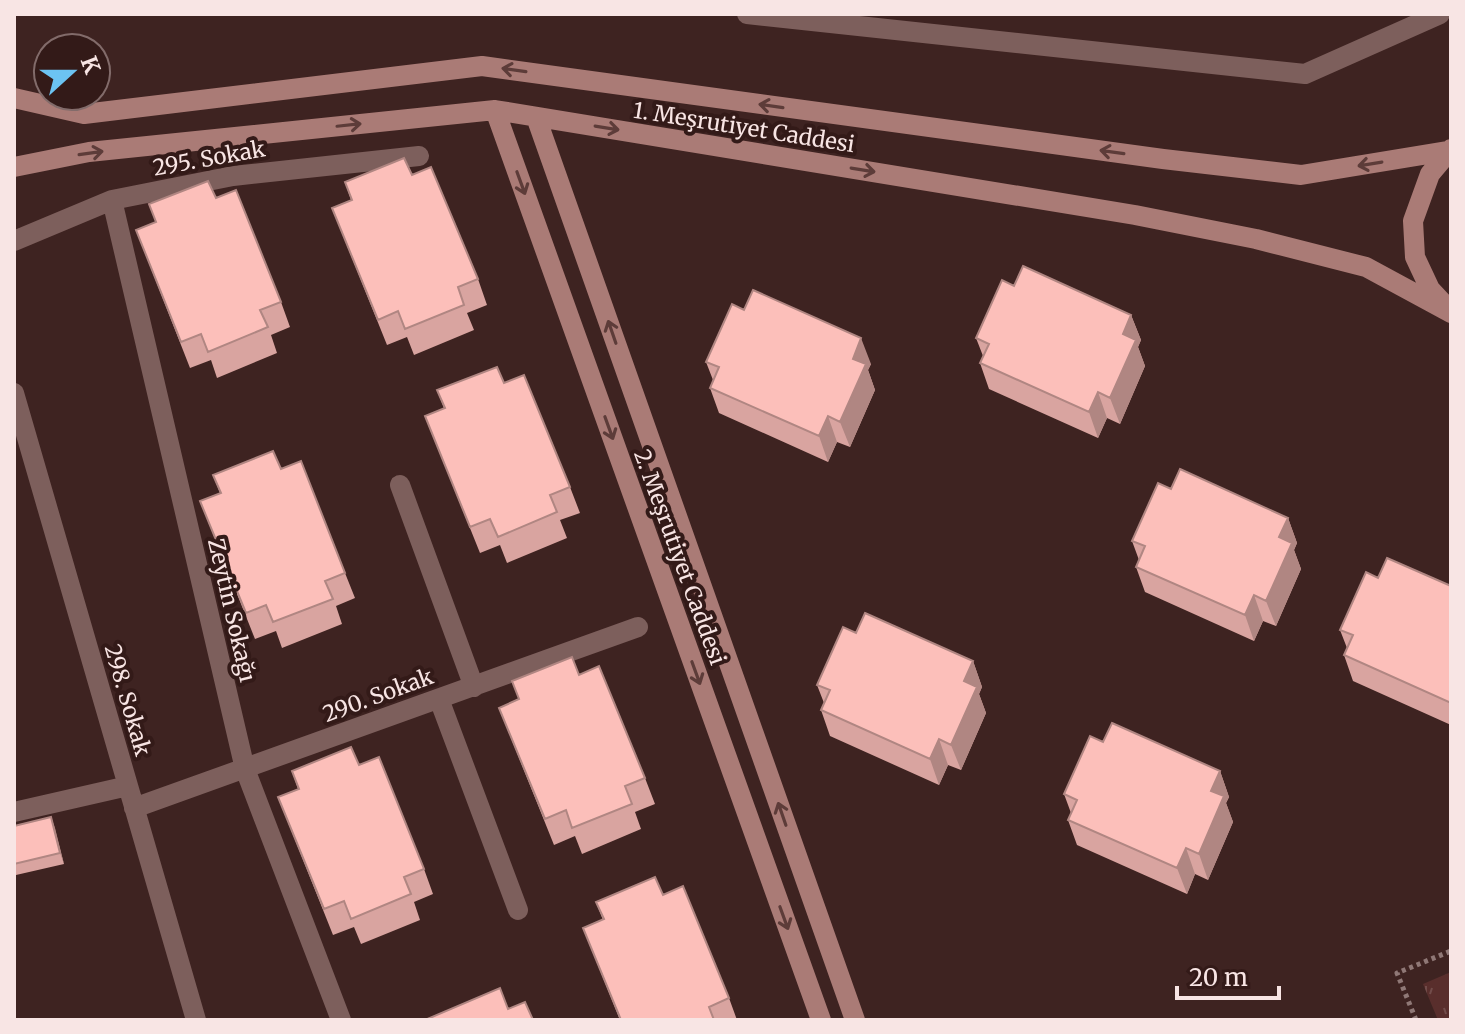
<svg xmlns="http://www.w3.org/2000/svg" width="1465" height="1034" font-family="Merriweather,serif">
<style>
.park{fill:url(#park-tufts)}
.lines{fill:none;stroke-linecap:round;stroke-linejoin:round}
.path{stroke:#8f7876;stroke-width:5;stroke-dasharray:4 4;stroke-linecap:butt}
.street{stroke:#7d5f5c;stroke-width:20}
.secondary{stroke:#aa7b76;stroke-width:20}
.wall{fill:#d9a4a0}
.shaded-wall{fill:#b08682}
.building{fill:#fcbfba;stroke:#b08682;stroke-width:2}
.oneway{stroke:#5d3c39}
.labels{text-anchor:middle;stroke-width:8;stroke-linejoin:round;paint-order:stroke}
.street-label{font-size:22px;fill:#f8e5e4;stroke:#331a18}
</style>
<defs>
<pattern id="park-tufts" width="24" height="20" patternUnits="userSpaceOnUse" patternTransform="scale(2)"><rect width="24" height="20" fill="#592e2c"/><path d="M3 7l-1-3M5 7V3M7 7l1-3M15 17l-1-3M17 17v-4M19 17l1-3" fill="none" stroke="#724c4a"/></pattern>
</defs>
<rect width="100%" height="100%" fill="#3e2321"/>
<path class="park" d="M1451 972V1020H1438L1423 984Z"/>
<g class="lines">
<path class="path" d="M1416 1020 1397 973 1451 951"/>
<path class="street" d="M747 14 1305 74 1440 14
M112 200 245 769 341 1020
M14 241 112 200 233 176 419 156
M14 393 196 1020
M400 485 474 687
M439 699 518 910
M134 808 638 627
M14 812 128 786"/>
<path class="secondary" d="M14 98 84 114 482 66 1163 159 1301 175 1447 151
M495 110 821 1020
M536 117 855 1020
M14 167 89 152 495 110 1135 215 1256 239 1366 267 1451 313
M1445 305 1430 289 1415 257 1413 221 1430 174 1451 149"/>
</g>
<path class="wall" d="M412 175 478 279 487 305 467 313 474 330 414 355 407 337 387 345 332 208 351 200 345 182Z
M216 198 281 302 290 327 271 335 277 353 217 378 211 360 190 368 136 230Z
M1014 286 1131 315 1141 340 1138 347 1145 366 1120 424 1107 418 1098 438 989 389 980 363 983 356 976 338Z
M706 362 871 364 868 370 875 390 850 447 837 442 828 462 719 413 710 388 713 380Z
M504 383 570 487 580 513 560 520 567 538 507 563 500 545 480 553 425 416 444 408 437 390Z
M281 469 345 573 355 598 336 606 342 624 282 648 276 631 255 639 200 501 220 493 213 475Z
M1171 489 1288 518 1297 543 1294 550 1301 569 1276 626 1263 621 1254 641 1145 592 1136 567 1139 560 1132 541Z
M1378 578 1451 586V725L1353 681 1344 655 1347 648 1340 630Z
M856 633 973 661 982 687 979 694 986 713 961 770 948 765 939 785 830 736 821 710 824 703 817 685Z
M579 675 645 778 655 804 635 812 641 829 582 854 575 836 554 845 499 708Z
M1103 742 1220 771 1229 797 1226 803 1233 822 1208 880 1195 874 1187 894 1077 845 1068 820 1071 813 1064 794Z
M359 765 424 869 433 894 414 902 420 920 361 944 354 927 333 935 278 797 298 789 292 771Z
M51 817 64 864 16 875 14 870V826Z
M663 895 729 998 737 1020H620L583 928 603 920 596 902Z"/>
<path class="shaded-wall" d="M1131 315 1141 340 1138 347 1145 366 1120 424 1110 398 1123 334Z
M861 338 871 364 868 370 875 390 850 447 840 422 853 359Z
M1098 392 1107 418 1098 438 1089 412Z
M828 416 837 442 828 462 819 436Z
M1288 518 1297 543 1294 550 1301 569 1276 626 1266 601 1279 537Z
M1254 595 1263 621 1254 641 1245 615Z
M973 661 982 687 979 694 986 713 961 770 951 745 964 681Z
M939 739 948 765 939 785 930 759Z
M1220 771 1229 797 1226 803 1233 822 1208 880 1199 854 1211 791Z
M51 817 55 828 64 864 60 853Z
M1186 848 1195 874 1187 894 1177 868Z"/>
<path class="building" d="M404 158 412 175 431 167 478 279 458 287 464 305 405 329 398 311 378 320 332 208 352 200 345 182Z
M208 181 216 198 236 190 281 302 260 310 268 327 208 352 201 334 181 342 136 230 156 222 149 204Z
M1023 266 1131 315 1123 334 1136 340 1110 398 1098 392 1089 412 980 363 989 344 976 338 1002 280 1014 286Z
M753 290 861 338 853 359 866 364 840 422 828 416 819 436 710 388 719 367 706 362 732 304 744 310Z
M497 367 504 383 524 375 570 487 550 495 557 512 498 537 490 519 470 527 425 416 445 408 437 390Z
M273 451 281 469 301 461 345 573 325 581 333 599 273 622 266 605 246 613 200 501 221 493 213 475Z
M1180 469 1288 518 1279 537 1292 543 1266 601 1254 595 1245 615 1136 567 1145 546 1132 541 1158 483 1171 489Z
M1387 558 1451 586V703L1344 655 1353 635 1340 630 1366 572 1378 578Z
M865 613 973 661 964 681 977 687 951 745 939 739 930 759 821 710 830 690 817 685 843 627 856 633Z
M572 657 579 675 599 666 645 778 625 786 632 804 572 828 566 810 545 819 499 708 519 699 512 681Z
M1112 723 1220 771 1211 791 1224 796 1199 854 1186 848 1177 868 1068 820 1077 800 1064 794 1090 736 1103 742Z
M351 747 359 765 379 757 424 869 404 877 411 894 351 919 344 901 324 909 278 797 299 789 292 771Z
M51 817 60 853 14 864V826Z
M655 877 663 895 683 886 729 998 709 1007 714 1020H621L583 928 604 919 596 902Z
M500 988 508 1009 525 1002 533 1020H425Z"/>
<defs><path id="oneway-shaft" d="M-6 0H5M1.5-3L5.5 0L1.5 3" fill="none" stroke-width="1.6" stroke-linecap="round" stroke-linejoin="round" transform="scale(2)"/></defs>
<g class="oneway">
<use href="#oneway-shaft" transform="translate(514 70) rotate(-172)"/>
<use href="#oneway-shaft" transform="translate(771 106) rotate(-172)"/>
<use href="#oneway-shaft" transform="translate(349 125) rotate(-6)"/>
<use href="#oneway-shaft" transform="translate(607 128) rotate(9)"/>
<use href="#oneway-shaft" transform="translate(1112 152) rotate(-172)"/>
<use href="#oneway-shaft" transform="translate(91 153) rotate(-8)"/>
<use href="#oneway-shaft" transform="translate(1370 164) rotate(171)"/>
<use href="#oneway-shaft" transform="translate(863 170) rotate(9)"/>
<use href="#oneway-shaft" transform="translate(521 183) rotate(70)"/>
<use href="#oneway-shaft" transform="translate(612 332) rotate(-109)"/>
<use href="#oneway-shaft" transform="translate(609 428) rotate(70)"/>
<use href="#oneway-shaft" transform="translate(696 673) rotate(70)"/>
<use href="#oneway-shaft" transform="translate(782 814) rotate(-109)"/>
<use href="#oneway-shaft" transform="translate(784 918) rotate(70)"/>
</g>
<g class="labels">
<g class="street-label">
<text transform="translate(744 127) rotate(9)" y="8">1. Meşrutiyet Caddesi</text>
<text transform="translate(209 158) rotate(-10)" y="8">295. Sokak</text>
<text transform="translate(680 557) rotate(70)" y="8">2. Meşrutiyet Caddesi</text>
<text transform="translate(232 610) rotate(77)" y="8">Zeytin Sokağı</text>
<text transform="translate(378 695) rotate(-20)" y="8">290. Sokak</text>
<text transform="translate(128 700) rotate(74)" y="8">298. Sokak</text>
</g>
</g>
<rect width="1465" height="1034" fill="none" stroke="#f8e5e4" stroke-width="32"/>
<g transform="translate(72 72) rotate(69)"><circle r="38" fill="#331a18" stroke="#826b6a" stroke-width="2"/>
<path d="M0-6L14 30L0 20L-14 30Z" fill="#6cc3f2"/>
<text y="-12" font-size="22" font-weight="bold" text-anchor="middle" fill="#f8e5e4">K</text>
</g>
<path d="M1177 986v12h102v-12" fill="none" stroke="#f8e5e4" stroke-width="4"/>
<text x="1189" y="986" font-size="24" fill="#f8e5e4" stroke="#331a18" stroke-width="6" paint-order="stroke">20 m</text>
</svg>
